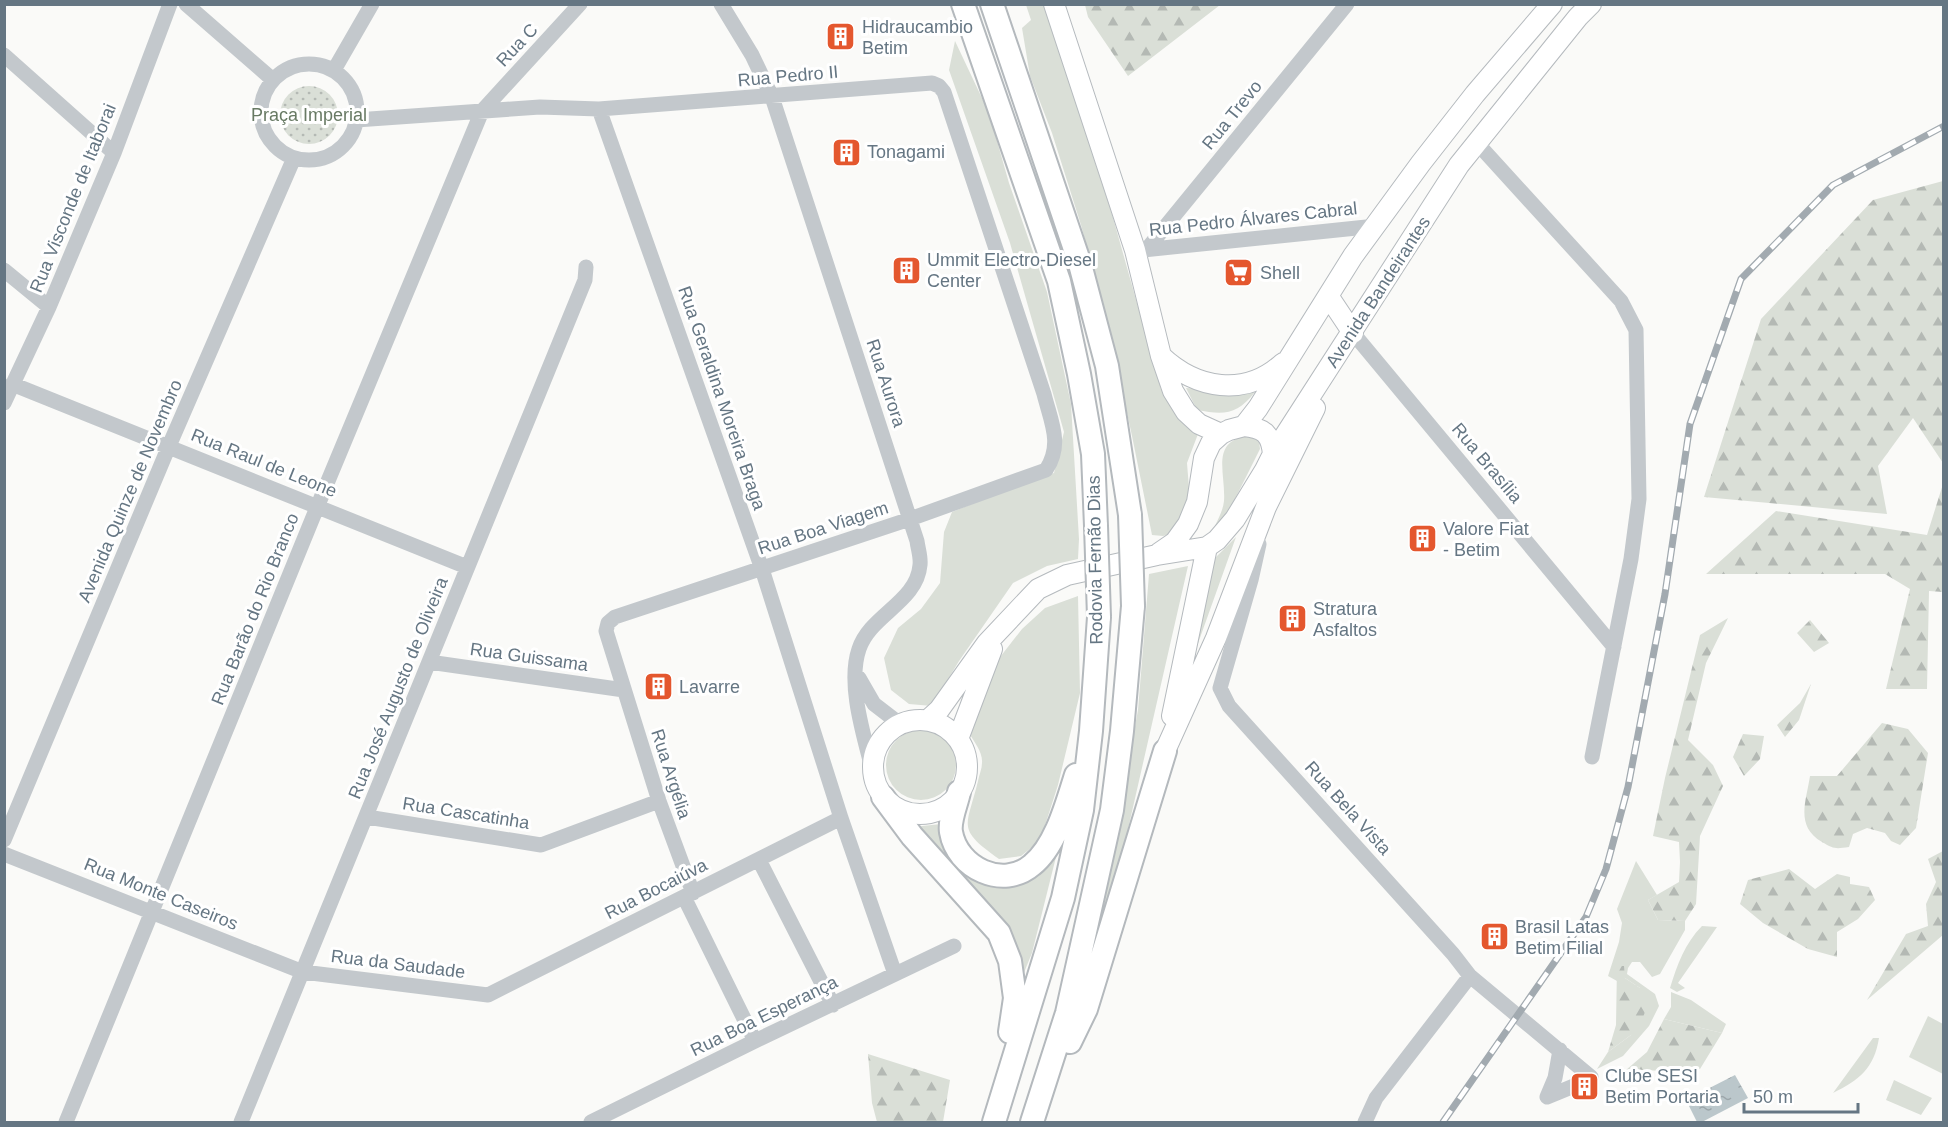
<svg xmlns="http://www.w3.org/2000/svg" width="1948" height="1127" font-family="Arial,sans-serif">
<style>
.grass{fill:#dadfd7}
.forest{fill:url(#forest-firs)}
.park{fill:url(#park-dots)}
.water{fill:url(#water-ripples)}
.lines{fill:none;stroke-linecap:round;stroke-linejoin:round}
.major-casing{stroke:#b5babe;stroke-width:22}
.highway-casing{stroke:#b4b9bd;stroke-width:26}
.minor{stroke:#c3c8cc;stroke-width:15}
.major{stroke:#fff;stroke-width:20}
.highway{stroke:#fff;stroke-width:22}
.rail-casing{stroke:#a2aab0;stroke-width:7}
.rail{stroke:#fff;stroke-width:4.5;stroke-dasharray:14;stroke-linecap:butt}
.highway-bridge-casing{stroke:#b4b9bd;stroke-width:26;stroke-linecap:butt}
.highway-bridge{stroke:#fff;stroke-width:22}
.labels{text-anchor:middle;stroke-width:6;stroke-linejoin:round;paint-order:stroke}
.poi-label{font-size:18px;fill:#657683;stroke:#fff;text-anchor:start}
.street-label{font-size:18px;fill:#657683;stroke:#fff}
.park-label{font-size:18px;fill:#687a64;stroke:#fff}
</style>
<defs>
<pattern id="forest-firs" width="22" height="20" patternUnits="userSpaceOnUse" patternTransform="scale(1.5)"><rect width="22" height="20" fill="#dadfd7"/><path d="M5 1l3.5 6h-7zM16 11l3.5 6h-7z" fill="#b4b9b4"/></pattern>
<pattern id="park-dots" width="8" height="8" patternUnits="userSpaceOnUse" patternTransform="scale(1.5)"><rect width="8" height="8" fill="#dadfd7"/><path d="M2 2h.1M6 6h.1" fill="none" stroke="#b4b9b4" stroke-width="1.8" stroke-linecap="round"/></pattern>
<pattern id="water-ripples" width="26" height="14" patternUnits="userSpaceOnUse" patternTransform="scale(1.5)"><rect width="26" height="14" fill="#bbc7cb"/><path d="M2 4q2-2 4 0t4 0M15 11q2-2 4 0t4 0" fill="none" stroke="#9ca6aa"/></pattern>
</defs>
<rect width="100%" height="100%" fill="#fafaf8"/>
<path class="grass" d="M1026 5H1044L1112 214 1161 389 1198 434 1187 463 1190 501 1178 532 1163 536 1152 535 1132 436 1107 321 1081 225 1052 133 1030 76 1022 28 1031 20Z
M955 41 989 113 1009 183 1047 292 1071 404 1079 539 1078 559 1047 566 1013 583 959 661 932 706 909 704 891 690 884 658 898 628 921 609 940 583 944 532 952 512 1016 486 1054 473 1064 432 1010 243 949 70Z
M1186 388 1255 392C1237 415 1224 415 1197 410Z
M1251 436 1259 441 1260 449 1225 519 1214 528C1218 519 1223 511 1224 501 1226 473 1209 439 1251 436Z
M1236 537 1186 677 1208 565Z
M1188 566 1123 851 1097 932 1138 710 1149 574Z
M1078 596 1080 693 1058 785 1040 841 1021 856 999 859C955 828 967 827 978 781 979 775 982 769 982 763 983 752 974 742 969 733L997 661 1022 629 1045 608Z
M886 765a35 35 0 1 1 70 0a35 35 0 1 1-70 0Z
M941 824 999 882 1059 845 1032 953 1023 975 913 827Z
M1636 861 1657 895 1648 900 1658 920 1685 921V930L1660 974 1652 977 1640 962H1632L1628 968 1627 974 1655 994 1659 1006 1649 1026 1623 1056 1597 1069 1608 1052 1631 1035 1640 988 1625 978 1617 966V981L1608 976 1619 942 1622 923 1617 909Z
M1702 926 1717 927 1678 983 1685 988 1677 992 1670 988C1677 965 1685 943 1702 926Z
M1671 992 1691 1000 1726 1024 1722 1033 1664 1019 1671 1007Z
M1928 1016 1943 1024V1074L1909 1057Z
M1873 1038H1879C1874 1069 1859 1080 1833 1093Z
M1894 1080 1932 1098 1921 1115 1886 1100Z"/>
<path class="forest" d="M1085 5V4L1220 5 1128 76 1088 17Z
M1943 181V463L1913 418 1878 466 1887 514 1704 497 1761 319 1873 200Z
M1943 484V592L1929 591 1927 689H1886L1910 589 1885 574H1706L1776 511 1927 535Z
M1728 618 1706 663 1688 740 1713 765 1723 786 1700 836 1696 904 1685 921 1658 920 1648 900 1679 882 1680 862 1679 842 1653 836 1665 778 1700 635Z
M1810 620 1829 643 1814 652 1797 633Z
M1811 684 1799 720 1785 737 1777 725 1800 703Z
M1882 723 1908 729 1928 753 1916 828 1900 845 1891 841 1885 833 1867 828 1853 834 1849 847C1835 849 1834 849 1822 842 1795 826 1806 802 1810 776H1837Z
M1743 734 1764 736 1760 759 1744 776 1733 757Z
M1943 851V935L1867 1000 1906 934 1928 926 1926 904 1936 882 1928 859Z
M1789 869 1815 889 1837 874 1850 877V884L1869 887 1875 900 1858 919 1837 932V957L1808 949 1763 923 1740 904 1748 880Z
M1617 966H1624L1625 978 1640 988 1647 1006 1640 1026 1631 1035 1608 1052 1616 1025Z
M1664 1019 1722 1033 1700 1069C1676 1075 1651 1068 1626 1070L1647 1052Z
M868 1054 950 1080 943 1122H877L872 1103Z"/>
<path class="park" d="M280 115a29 29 0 1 1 58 0a29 29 0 1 1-58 0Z"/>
<path class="water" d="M1735 1075 1748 1098 1702 1122H1697L1686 1100Z"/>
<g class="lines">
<defs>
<path id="major" d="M1054 4 1135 250 1161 356 1173 391 1186 412 1199 424 1221 434
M1329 297 1353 333
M1161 356C1196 389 1245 398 1283 363
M1244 426C1264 428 1271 434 1273 454
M1159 553 1175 542 1188 524 1197 502 1204 458 1211 443 1221 434 1229 430 1244 426 1258 408 1353 256 1421 163 1475 94 1552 4
M1172 716 1207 547
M928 720 939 710 987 643 1038 589 1067 575 1157 555 1207 547 1217 540 1235 519 1265 470 1273 454 1459 165 1578 17 1591 4
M873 767a47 47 0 1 1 94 0a47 47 0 1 1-94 0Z
M958 739 992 649
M1165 751 1216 638 1266 507 1315 408"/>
<path id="highway" d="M963 4 1059 281 1079 374 1093 454 1096 526
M992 4 1080 264 1107 366 1130 515
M959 792C957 803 949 820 951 832 957 868 1003 890 1032 865 1056 846 1067 803 1076 775
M883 797 912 836 999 933 1010 961 1015 998 1010 1032
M1070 1042 1086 1009 1165 751
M994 1122 1063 898 1082 810 1091 731 1099 617
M1032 1122 1067 1013 1112 810 1122 731 1133 606"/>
</defs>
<use href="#major" class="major-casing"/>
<use href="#highway" class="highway-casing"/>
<path class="minor" d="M186 4 273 80
M721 4 752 55 772 97 917 541C918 549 921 557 920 565 917 602 870 615 859 649 847 684 864 736 873 772
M4 55 114 153
M261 112a48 48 0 1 1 96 0a48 48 0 1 1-96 0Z
M334 70 372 4
M599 109 762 569 841 818 895 974
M356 120 540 107 599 109 932 83 939 86 944 92 1044 394C1051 422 1063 444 1046 470L910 519 615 617 608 623 606 631 659 801 693 893
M1477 143 1621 301 1636 330 1639 499 1631 559 1592 757
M1147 249 1347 4
M1143 250 1376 226
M4 270 49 307
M1353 333 1614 647
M12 384 467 567
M4 403 49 307 114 153 170 4
M1259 544 1251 580 1220 688 1229 706 1453 954 1470 976 1591 1077 1586 1081 1547 1097 1555 1078 1560 1050
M429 662 624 690
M859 678 874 704 900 724
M367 817 541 845 659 801
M4 840 169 446 294 158
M4 854 303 972 488 995 841 818
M759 860 833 1005
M684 897 755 1041
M66 1122 318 505 482 111 580 4
M241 1122 585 280 586 267
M591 1122 755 1041 954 946
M1365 1122 1376 1098 1470 976"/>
<use href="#major" class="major"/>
<use href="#highway" class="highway"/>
<defs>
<path id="rail" d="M1443 1122 1586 917 1606 869 1628 787 1665 594 1690 424 1741 279 1833 185 1944 126"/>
</defs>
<use href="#rail" class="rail-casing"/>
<use href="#rail" class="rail"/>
<defs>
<path id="highway-bridge" d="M1130 515 1133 606
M1096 526 1099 617"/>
</defs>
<use href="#highway-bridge" class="highway-bridge-casing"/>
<use href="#highway-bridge" class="highway-bridge"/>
</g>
<defs>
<symbol id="building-square" viewBox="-11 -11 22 22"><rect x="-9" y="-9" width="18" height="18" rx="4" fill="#e4572e" stroke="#fff"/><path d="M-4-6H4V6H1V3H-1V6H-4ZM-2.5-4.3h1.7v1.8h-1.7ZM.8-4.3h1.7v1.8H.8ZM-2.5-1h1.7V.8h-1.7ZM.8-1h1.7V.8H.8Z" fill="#fff"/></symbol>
<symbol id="supermarket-square" viewBox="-11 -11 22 22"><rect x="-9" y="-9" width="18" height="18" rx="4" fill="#e4572e" stroke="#fff"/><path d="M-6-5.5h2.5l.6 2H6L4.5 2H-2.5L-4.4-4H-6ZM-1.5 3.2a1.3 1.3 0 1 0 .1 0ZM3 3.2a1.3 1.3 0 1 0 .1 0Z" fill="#fff"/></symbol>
</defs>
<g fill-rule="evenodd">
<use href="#building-square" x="824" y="20" width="33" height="33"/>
<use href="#building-square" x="830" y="136" width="33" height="33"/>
<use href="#building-square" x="890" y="254" width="33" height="33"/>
<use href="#supermarket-square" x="1222" y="256" width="33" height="33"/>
<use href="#building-square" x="1406" y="522" width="33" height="33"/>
<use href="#building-square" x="1276" y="602" width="33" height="33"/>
<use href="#building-square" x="642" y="670" width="33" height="33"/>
<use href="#building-square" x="1478" y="920" width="33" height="33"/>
<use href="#building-square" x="1568" y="1070" width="33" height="33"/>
</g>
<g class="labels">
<g class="poi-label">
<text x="862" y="33">Hidraucambio<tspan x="862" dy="21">Betim</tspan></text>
<text x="867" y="158">Tonagami</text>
<text x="927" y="266">Ummit Electro-Diesel<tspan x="927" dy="21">Center</tspan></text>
<text x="1260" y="279">Shell</text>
<text x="1443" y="535">Valore Fiat<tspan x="1443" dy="21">- Betim</tspan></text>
<text x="1313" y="615">Stratura<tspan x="1313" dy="21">Asfaltos</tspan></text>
<text x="679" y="693">Lavarre</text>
<text x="1515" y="933">Brasil Latas<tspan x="1515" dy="21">Betim Filial</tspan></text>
<text x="1605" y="1082">Clube SESI<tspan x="1605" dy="21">Betim Portaria</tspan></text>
</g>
<g class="street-label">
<text transform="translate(517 45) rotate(-47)" y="6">Rua C</text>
<text transform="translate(788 76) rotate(-5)" y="6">Rua Pedro II</text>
<text transform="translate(1232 115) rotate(-51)" y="6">Rua Trevo</text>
<text transform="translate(73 198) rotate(-68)" y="6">Rua Visconde de Itaborai</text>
<text transform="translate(1253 219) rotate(-6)" y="6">Rua Pedro Álvares Cabral</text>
<text transform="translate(1378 292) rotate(-57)" y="6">Avenida Bandeirantes</text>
<text transform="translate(886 383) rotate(72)" y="6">Rua Aurora</text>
<text transform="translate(722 398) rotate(71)" y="6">Rua Geraldina Moreira Braga</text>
<text transform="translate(264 463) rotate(22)" y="6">Rua Raul de Leone</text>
<text transform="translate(1487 463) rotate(50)" y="6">Rua Brasília</text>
<text transform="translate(130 491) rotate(-67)" y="6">Avenida Quinze de Novembro</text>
<text transform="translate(823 528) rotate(-18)" y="6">Rua Boa Viagem</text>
<text transform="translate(1095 560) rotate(-91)" y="6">Rodovia Fernão Dias</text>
<text transform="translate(255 609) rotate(-68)" y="6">Rua Barão do Rio Branco</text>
<text transform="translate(529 657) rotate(8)" y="6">Rua Guissama</text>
<text transform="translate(398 688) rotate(-68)" y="6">Rua José Augusto de Oliveira</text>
<text transform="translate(671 774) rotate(72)" y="6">Rua Argélia</text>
<text transform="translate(1348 808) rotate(48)" y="6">Rua Bela Vista</text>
<text transform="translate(466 813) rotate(9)" y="6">Rua Cascatinha</text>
<text transform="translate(656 889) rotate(-27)" y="6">Rua Bocaiúva</text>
<text transform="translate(161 894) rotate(22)" y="6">Rua Monte Caseiros</text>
<text transform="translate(398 964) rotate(7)" y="6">Rua da Saudade</text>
<text transform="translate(764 1016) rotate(-26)" y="6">Rua Boa Esperança</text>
</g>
<g class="park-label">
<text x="309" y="121">Praça Imperial</text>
</g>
</g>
<rect width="1948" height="1127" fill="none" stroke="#657683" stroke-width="12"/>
<path d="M1744 1103v9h114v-9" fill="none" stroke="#657683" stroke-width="3"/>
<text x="1753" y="1103" font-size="18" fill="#657683" stroke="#ffffff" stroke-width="4.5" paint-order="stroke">50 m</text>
</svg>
